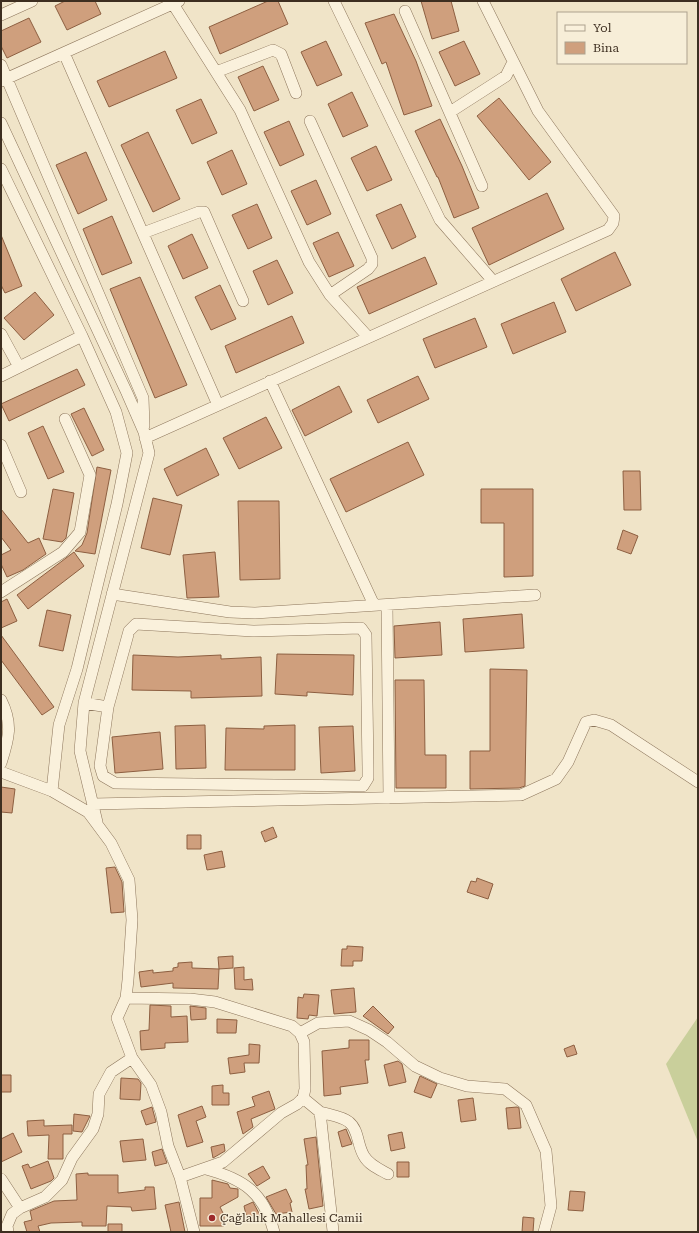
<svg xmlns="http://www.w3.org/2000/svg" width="699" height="1233" font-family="'Roboto Serif',serif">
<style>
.green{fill:#c9cf9b}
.building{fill:#cf9f7d;stroke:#8d5f41}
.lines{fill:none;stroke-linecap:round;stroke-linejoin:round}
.street-casing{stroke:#8d765c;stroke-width:12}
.street{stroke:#faf1dc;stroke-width:11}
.poi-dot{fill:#9e2a2b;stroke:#f7eed8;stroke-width:1.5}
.labels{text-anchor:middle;stroke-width:3;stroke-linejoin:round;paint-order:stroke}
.poi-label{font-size:12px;fill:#3d2e20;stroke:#f7eed8;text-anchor:start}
</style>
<rect width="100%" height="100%" fill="#f0e4c8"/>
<path class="green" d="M698 1017V1142L666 1064Z"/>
<path class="building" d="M65 1H95L101 14 67 30 55 6Z
M268 1H278L288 24 220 54 209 27Z
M421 1H451L459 31 432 39Z
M394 14 416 61 432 106 404 115 386 62 382 64 365 23Z
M29 18 41 42 7 58 1 46V31Z
M326 41 342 75 317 86 301 52Z
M464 41 480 74 455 86 439 52Z
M165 51 177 78 109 107 97 81Z
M263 66 279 100 254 111 238 77Z
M352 92 368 126 343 137 328 104Z
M499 98 551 162 529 180 477 116Z
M201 99 217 133 192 144 176 110Z
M440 119 462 166 479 208 454 218 438 177H437L415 131Z
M289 121 304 155 280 166 264 132Z
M148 132 180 199 153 212 121 145Z
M376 146 392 180 367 191 351 158Z
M232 150 247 184 222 195 207 162Z
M86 152 107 200 78 214 56 165Z
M316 180 331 214 307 225 291 191Z
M547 193 564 229 489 265 472 228Z
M257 204 272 238 248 249 232 215Z
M401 204 416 237 392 249 376 215Z
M112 216 132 263 102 275 83 229Z
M338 232 354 266 329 277 313 243Z
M192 234 208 268 183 279 168 246Z
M1 235 22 286 5 293 1 285Z
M615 252 631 285 576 311 561 279Z
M425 257 437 284 369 314 357 287Z
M277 260 293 293 268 305 253 271Z
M140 277 187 385 155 398 110 289Z
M220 285 236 319 211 330 195 297Z
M35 292 54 315 24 340 4 318Z
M554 302 566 332 513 354 501 324Z
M292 316 304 343 236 373 225 346Z
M475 318 487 347 435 368 423 339Z
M77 369 85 385 9 421 1 404Z
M418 376 429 399 378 423 367 400Z
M339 386 352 412 305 436 292 410Z
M84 408 104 450 92 456 71 414Z
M266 417 282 448 239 469 223 438Z
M43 426 64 472 48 479 28 433Z
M408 442 424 475 346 512 330 479Z
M206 448 219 475 177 496 164 469Z
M97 467 111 470 95 554 75 551 82 545 87 533Z
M623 471H640L641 510H624Z
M53 489 74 493 66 538 62 542 43 539Z
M481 489H533V576L504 577V523H481Z
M153 498 182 505 170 555 141 548Z
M238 501H279L280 579 240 580Z
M1 509 28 543 39 538 46 554 23 570 7 577 1 564V555L11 550 1 537Z
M623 530 638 536 631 554 617 549Z
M74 552 84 566 28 609 17 595Z
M215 552 219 597 187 598 183 555Z
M7 599 17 621 1 628V602Z
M47 610 71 615 63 651 39 646Z
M522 614 524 648 465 652 463 619Z
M440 622 442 655 395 658 394 626Z
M1 635 54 707 42 715 1 660Z
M277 654 354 655 353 695 307 692V696L275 694Z
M133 655 178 657 221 655V659L261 657 262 696 191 698V691L132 690Z
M490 669 527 670 525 786 519 788 470 789V751H490Z
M395 680H424L425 755H446V788H396Z
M205 725 206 768 176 769 175 726Z
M295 725V770H225L226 728 264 729V726Z
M353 726 355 771 321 773 319 727Z
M160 732 163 769 115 773 112 737Z
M1 787 15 789 12 813 1 812Z
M273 827 277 837 265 842 261 832Z
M187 835H201V849H187Z
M222 851 225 867 207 870 204 855Z
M115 867 122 882 124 912 111 913 106 868Z
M477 878 493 884 488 899 467 892 471 881 476 882Z
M347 946 363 947 362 961H353V966H341L342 949H347Z
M233 956V968L219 969 218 957Z
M192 962V968L219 969 218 989 173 988V983L141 987 139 972 153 970V973L173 971V968L178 967V963Z
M244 967V980L252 979 253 990 235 989 234 968Z
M354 988 356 1012 334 1014 331 990Z
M304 994 319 995 317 1016 309 1015 308 1019 297 1018 298 997 303 998Z
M150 1005 171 1006V1017L187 1016 188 1042 165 1043V1048L141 1050 140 1031 149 1030Z
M190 1006 206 1008V1019L191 1020Z
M373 1006 394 1027 388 1034 363 1016Z
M217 1019 237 1020 236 1033H217Z
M349 1040H369V1060H365L368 1083 340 1087 341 1094 324 1096 322 1051 349 1048Z
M249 1044 260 1045 259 1063H244L245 1072 230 1074 228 1058 249 1055Z
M574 1045 577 1054 567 1057 564 1049Z
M398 1061 402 1064 406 1082 389 1086 384 1065Z
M1 1075H11V1092H1Z
M420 1076 437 1084 431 1098 414 1092Z
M121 1078 138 1079 141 1083 140 1100 120 1099Z
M223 1085V1093H229V1105H212V1086Z
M269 1091 275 1109 251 1119 253 1127 243 1134 237 1112 255 1106 252 1097Z
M473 1098 476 1120 461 1122 458 1100Z
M202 1106 206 1117 196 1121 203 1142 187 1147 178 1115Z
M152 1107 156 1122 146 1125 141 1111Z
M517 1107 519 1108 521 1128 508 1129 506 1108Z
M74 1114 90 1116 82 1132 73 1131Z
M44 1120V1126L72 1125V1134H63V1159H48L49 1135 28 1136 27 1121Z
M346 1129 352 1144 342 1147 338 1132Z
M402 1132 405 1148 391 1151 388 1135Z
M13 1133 22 1152 1 1162V1139Z
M316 1137 323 1206 309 1209 305 1189H307L306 1165H308L304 1139Z
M143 1139 146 1160 123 1162 120 1141Z
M224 1144 225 1151 213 1158 211 1147Z
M162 1149 167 1163 155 1166 152 1152Z
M48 1161 54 1178 51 1181 31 1189 22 1166 28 1164 30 1168Z
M397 1162H409V1177H397Z
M263 1166 270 1178 257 1186 248 1174Z
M88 1173V1175H118V1193L145 1190V1187H154L156 1209 132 1211 131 1207 107 1206 106 1226H82V1222L51 1223 38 1226 40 1232H27L24 1222 32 1220 30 1211 54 1201 77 1200 76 1174Z
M212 1180 228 1184 230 1188 238 1189V1197L220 1207 224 1215V1226H200V1198H212Z
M286 1189 292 1202 290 1203 292 1212 276 1214 266 1197Z
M570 1191 585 1192 583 1211 568 1210Z
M179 1202 185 1232H171L165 1205Z
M253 1202 261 1217 247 1219 244 1206Z
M523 1217 534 1218 533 1232H522Z
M108 1224H122V1232H108Z"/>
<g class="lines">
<defs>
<path id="street" d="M334 1 440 220 493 281
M173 4 240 110 309 262 330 295 368 337
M405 11 482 186
M1 15 32 1
M64 53 218 405
M1 65 143 398 144 426
M216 72 273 50 281 54 296 93
M1 81 179 1
M450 112 506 76 513 62
M310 121 372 258V264L368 269 330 295
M1 123 127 393 144 432 149 453 84 703 80 751 97 822
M1 169 82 336 116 412 127 453 117 504 77 669 59 725 52 791
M143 233 199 212H204L243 301
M1 334 19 367
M1 376 82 336
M270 381 374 605
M145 438 608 230 613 223 614 216 538 111 483 1
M1 445 21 492
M1 592 63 552 80 532 90 475 65 419
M112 594 230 612 255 613 535 595
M387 605 389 798
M136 624 253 631 361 628 366 635 368 768V778L363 786 115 783 103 776 100 766 108 707 129 631Z
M1 700C13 724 9 738 1 763
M84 703 108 707
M1 772 52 791 88 812 111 843 129 880 132 920 128 980 126 998 117 1018 132 1058 151 1085 161 1112 168 1146 180 1177 223 1162 281 1113 297 1104 303 1098 305 1089 304 1042 300 1033 292 1026 215 1002 190 999 126 998
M93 804 521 795 556 779 568 762 586 722 594 720 611 725 698 782
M300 1033 318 1023 349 1021 369 1030 387 1042 415 1066 440 1078 467 1086 505 1089 526 1105 546 1151 551 1206 544 1232
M303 1098 320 1112 333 1231
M320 1112C329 1115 341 1116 349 1122 359 1130 357 1145 364 1156 369 1165 379 1169 388 1174
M206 1169C244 1179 264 1193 274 1232
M180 1177 194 1232
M1 1179 20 1208
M8 1232 7 1226 12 1214 20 1208 45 1197 62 1180 72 1158 93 1129 98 1114 99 1094 111 1072 132 1058"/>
</defs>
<use href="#street" class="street-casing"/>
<use href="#street" class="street"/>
</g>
<circle class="poi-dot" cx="212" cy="1218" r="4"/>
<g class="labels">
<g class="poi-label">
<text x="220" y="1222">Çağlalık Mahallesi Camii</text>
</g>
</g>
<rect width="699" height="1233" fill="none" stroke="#3d2e20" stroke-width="4"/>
<rect x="557" y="12" width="130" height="52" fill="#f7eed8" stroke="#ada18e"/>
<rect x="565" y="25" width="20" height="6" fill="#faf1dc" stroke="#ada18e"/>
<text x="593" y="32" font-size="12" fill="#3d2e20">Yol</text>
<rect x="565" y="42" width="20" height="12" fill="#cf9f7d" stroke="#ada18e"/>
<text x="593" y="52" font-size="12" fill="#3d2e20">Bina</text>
</svg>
